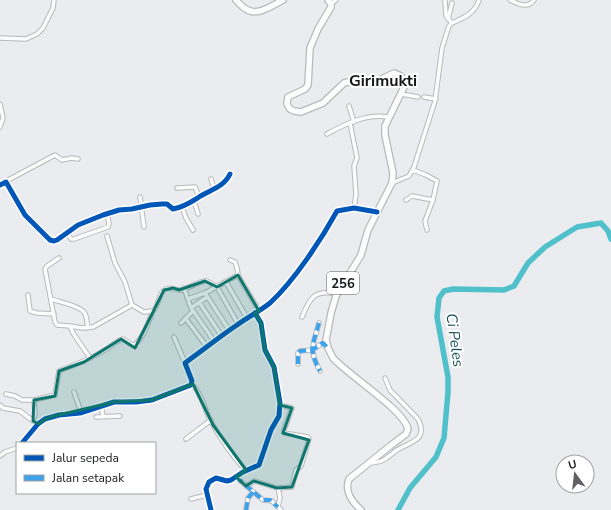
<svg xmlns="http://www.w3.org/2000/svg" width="611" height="510" font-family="'Nunito Sans',sans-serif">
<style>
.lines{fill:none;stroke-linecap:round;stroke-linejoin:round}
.river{stroke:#50c0cb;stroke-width:5.5}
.minor-casing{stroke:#b7b9bb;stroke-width:5.5}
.primary-casing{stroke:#b7b9bb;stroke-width:8}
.minor{stroke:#fcfcfd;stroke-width:3.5}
.primary{stroke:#fcfcfd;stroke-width:5.5}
.quiet{stroke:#3da2ea;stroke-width:4;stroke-dasharray:8 4;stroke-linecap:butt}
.cycleway-casing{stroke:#fff;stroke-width:8}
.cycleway{stroke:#0057b8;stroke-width:5}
.marked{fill:#0f766e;fill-opacity:0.2;stroke:#0f766e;stroke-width:3;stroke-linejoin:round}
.labels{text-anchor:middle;stroke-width:4;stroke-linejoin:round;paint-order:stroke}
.shield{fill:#fff;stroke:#5b5c5d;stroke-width:1}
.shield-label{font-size:13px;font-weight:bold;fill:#151618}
.water-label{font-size:15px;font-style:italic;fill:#185057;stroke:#fff}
.quarter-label{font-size:16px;font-weight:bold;fill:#151618;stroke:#fff}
</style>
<rect width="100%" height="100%" fill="#eaecef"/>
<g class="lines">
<path class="river" d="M398 510 410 488 436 457 444 438 448 392V377L437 317 439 298 444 291 453 289 504 290 514 286 528 263 545 247 577 227 601 223 608 231 611 239"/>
<defs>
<path id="minor" d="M445 0 446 16 452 23
M510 0C518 4 528 9 534 0
M331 4 336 0
M448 19 452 3
M0 38 26 39 37 34 43 28 53 8 54 0
M401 94 418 97
M424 97 436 99
M0 104 3 118 0 127
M349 106 354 122
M350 123 357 158 354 166 356 195 354 208
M327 134C345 124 367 113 388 117
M413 170 426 175 437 181 433 200 425 221 427 230
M211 179 214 189
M6 182 10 179 55 155 62 160 72 158 78 159
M392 183 409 176 414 167 435 101 442 48 449 26 452 23C464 18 475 13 479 0
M0 185 6 182 25 215 50 240 54 241 57 240 78 225 103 215 119 210 132 209 150 205 162 204H167L173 209C184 207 191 202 199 197 210 190 224 187 230 174
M177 188 195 187 199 197
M140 197 144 227
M406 200 412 196 433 200
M194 201 198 214
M182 207 186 218 193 230
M67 233 71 239H74L108 227 109 223 107 214
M107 236 115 263 125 282 132 305 144 312 153 311C159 306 158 296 163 291 170 285 175 291 181 290 190 288 198 281 207 281L217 287 238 324
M59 258 47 266 45 269 55 322 57 325 70 326 73 333 90 358
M230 260 235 262 237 268 238 275 259 311
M226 282 247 318
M184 288 191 308 214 341
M28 295 30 311 37 313 54 314
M51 299C59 302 78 305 84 312 87 316 87 323 88 328
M188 299 205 293
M199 302 221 335
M191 308 207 297
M302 317C310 297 315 289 337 294
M186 319 207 347
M181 323 193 311
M319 323C313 345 308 349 320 371
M70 326 82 328 93 327 132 305
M229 330 205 293 238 275
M174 337 185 363
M298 364V353L300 351 312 350 323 343 326 347
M192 384C202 394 204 408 210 420 220 438 232 456 246 471
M74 392 81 412
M6 394 15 396 22 400H34
M0 405 3 408 20 411 33 421
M101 406 103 416
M96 417 120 416
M33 421 35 414 34 400 55 395 59 371C75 365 90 359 105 350 111 347 117 340 123 339L132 345C142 344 149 320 153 311
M186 439 211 420
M22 443 38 424 45 419 59 415 80 413 114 402H136L152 400 191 385 192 381 185 363C202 351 219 337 237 325 248 317 260 311 270 303 294 281 321 240 337 211L354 208 377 212
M0 456 5 452 17 448
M369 463C385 462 385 459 397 450 410 442 429 440 418 419L390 390 385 378
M236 477 263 500 272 501 281 510
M246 486 255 481 277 488 292 487 296 470 301 466 309 439 308 437 284 433V430L292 408 280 405
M191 499 207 495
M278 507 280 498 278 488
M211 510 206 489 209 482 216 478 227 481 231 480 243 472 259 465 271 430 279 416 280 403 274 367 265 350 261 323 255 313
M246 510 248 498 253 492"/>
<path id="primary" d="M236 0C239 3 242 7 246 9 257 17 273 5 283 0
M328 0 331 4V7L318 29 310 48 308 85 305 89 288 97 287 104 290 109 294 111 301 112 323 103 344 83 353 81 375 82 394 73 401 76 405 85 385 126V135L393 173 392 183 368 230 361 255 336 296 331 313 326 340 328 348 333 358C348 375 404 410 408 429L406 434 390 446 349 479C344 492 352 502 361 510"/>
</defs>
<use href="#minor" class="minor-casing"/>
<use href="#primary" class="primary-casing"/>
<use href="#minor" class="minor"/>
<use href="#primary" class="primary"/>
<path class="quiet" d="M319 323C313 345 308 349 320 371
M298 364V353L300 351 312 350 323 343 328 348
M236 477 263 500H270L278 507
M246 510 248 498 253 492"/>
<defs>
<path id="cycleway" d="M0 185 6 182 25 215 50 240 54 241 57 240 78 225 103 215 119 210 132 209 150 205 162 204H167L173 209C184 207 191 202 199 197 210 190 224 187 230 174
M22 443 38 424 45 419 59 415 80 413 114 402H136L152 400 191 385 192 381 185 363C202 351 219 337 237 325 248 317 260 311 270 303 294 281 321 240 337 211L354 208 377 212
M211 510 206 489 209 482 216 478 227 481 231 480 243 472 259 465 271 430 279 416 280 403 274 367 265 350 261 323 255 313"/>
</defs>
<use href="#cycleway" class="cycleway-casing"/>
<use href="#cycleway" class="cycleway"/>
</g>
<path class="marked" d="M238 275 259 311 255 313 261 323 265 350 274 367 280 405 292 408 283 433 309 440 292 487 277 488 254 481 246 486 236 477 246 470 213 425 193 384 152 400 114 402 50 417 38 424 33 421 34 400 55 396 59 371 84 362 121 339 135 348 164 290 173 288 179 290 205 281 217 287Z"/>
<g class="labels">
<rect class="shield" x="327" y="272" width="32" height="22" rx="3"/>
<g class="shield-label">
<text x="343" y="288">256</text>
</g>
<g class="water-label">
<text transform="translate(455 340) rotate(82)" y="5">Ci Peles</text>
</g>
<g class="quarter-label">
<text x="383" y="86">Girimukti</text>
</g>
</g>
<rect x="16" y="442" width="140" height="52" fill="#ffffff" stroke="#a1a2a3"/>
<rect x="24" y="455" width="20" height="6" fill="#0057b8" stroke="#a1a2a3"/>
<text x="52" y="462" font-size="12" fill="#151618">Jalur sepeda</text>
<rect x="24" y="475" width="20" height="6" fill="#3da2ea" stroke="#a1a2a3"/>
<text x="52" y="482" font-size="12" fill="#151618">Jalan setapak</text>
<g transform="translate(575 474) rotate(345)"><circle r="19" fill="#ffffff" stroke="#a1a2a3"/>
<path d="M0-3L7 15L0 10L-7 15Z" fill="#606163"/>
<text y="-6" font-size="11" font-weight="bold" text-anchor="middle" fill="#151618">U</text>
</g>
</svg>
